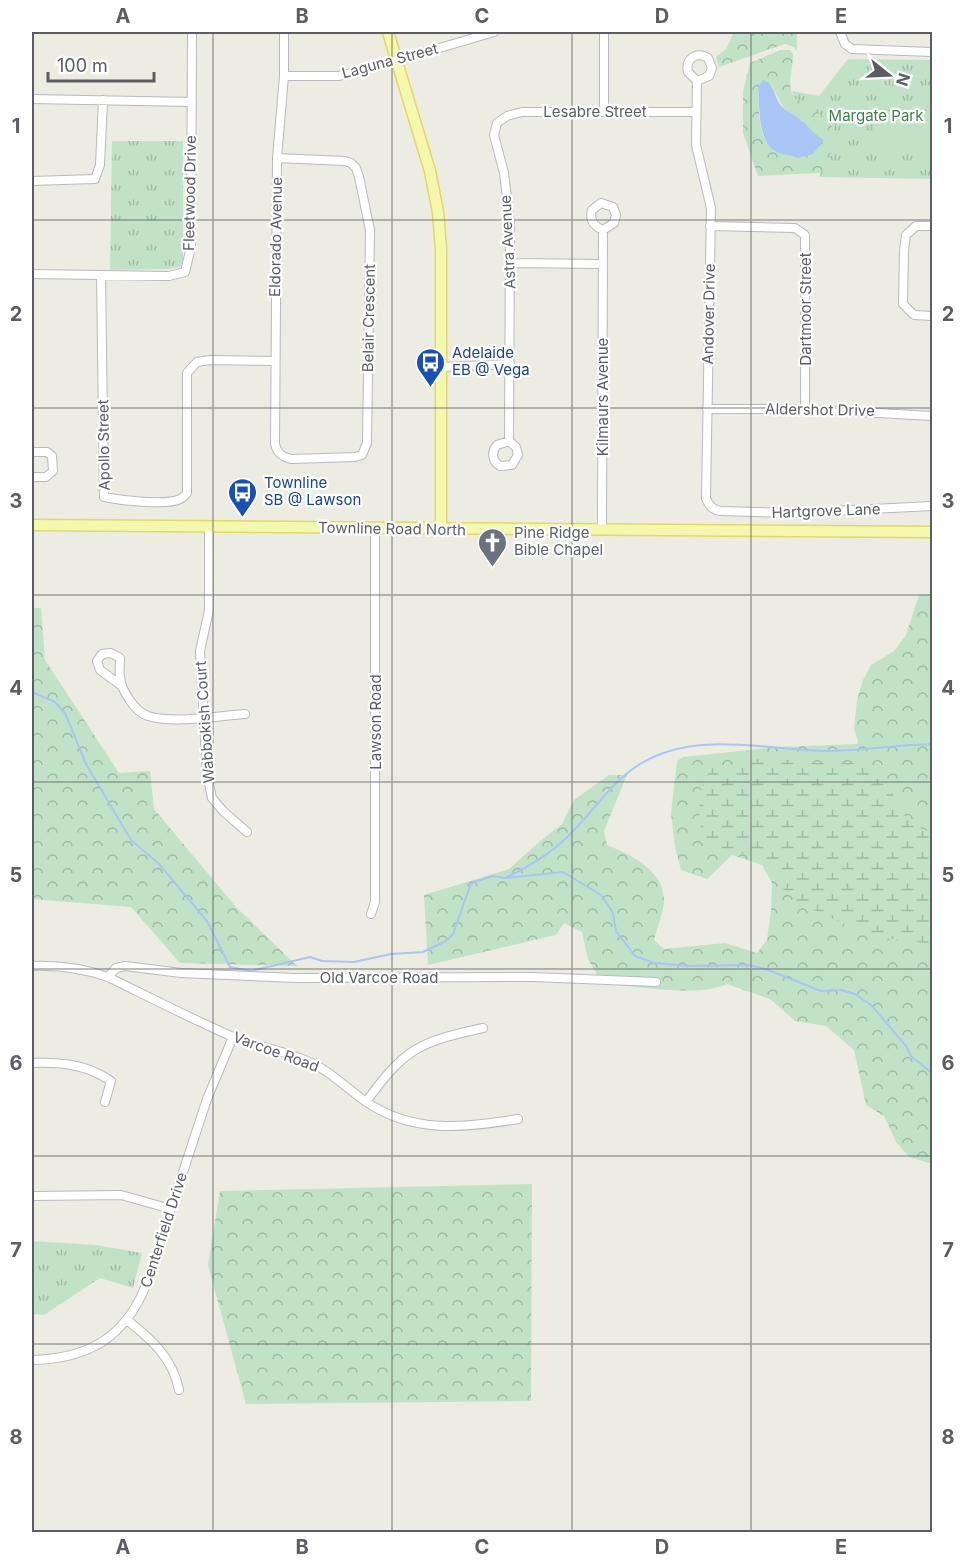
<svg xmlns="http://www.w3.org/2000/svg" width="964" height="1564" font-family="Inter,sans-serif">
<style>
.grass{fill:url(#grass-tufts)}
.forest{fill:url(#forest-crowns);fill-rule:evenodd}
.wetland{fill:url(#wetland-marsh)}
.garden{fill:#c2e2c8}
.water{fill:#a9c5f6}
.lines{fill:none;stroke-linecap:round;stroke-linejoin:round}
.stream{stroke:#a9c5f6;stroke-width:2}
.minor-casing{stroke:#b8b9be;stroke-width:10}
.major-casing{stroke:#e3d865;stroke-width:13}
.minor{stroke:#fff;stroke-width:8}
.major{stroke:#f4f7ae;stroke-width:10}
.grid{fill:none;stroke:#5b5d62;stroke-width:1.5;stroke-opacity:0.55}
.labels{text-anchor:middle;stroke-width:4.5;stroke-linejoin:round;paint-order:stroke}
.street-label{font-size:15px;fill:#5b5d62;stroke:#fff}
.park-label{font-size:15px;fill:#3d7f4d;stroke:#fff}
.transit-label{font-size:15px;fill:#164399;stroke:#fff;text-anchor:start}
.worship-label{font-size:15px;fill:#5b616d;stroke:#fff;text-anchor:start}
.neatline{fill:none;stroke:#5b5d62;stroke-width:2}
.grid-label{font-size:20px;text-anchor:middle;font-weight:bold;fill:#5b5d62}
</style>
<defs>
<pattern id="grass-tufts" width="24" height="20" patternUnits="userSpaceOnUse" patternTransform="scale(1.5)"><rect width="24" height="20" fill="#c2e2c8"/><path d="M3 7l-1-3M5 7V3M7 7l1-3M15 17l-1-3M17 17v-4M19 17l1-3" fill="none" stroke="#a1baa6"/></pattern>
<pattern id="forest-crowns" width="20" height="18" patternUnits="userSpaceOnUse" patternTransform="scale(1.5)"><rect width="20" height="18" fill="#c2e2c8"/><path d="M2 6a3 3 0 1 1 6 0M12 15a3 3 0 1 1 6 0" fill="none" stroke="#a1baa6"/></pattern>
<pattern id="wetland-marsh" width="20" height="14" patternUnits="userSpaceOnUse" patternTransform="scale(1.5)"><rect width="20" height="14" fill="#c2e2c8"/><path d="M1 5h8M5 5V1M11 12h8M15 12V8" fill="none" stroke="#a1baa6"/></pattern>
</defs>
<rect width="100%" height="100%" fill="#ecece3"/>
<path class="grass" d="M848 59 932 60V179L819 177 821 173 792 91 819 96Z
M112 141H183V260L180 267 169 269 110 270Z
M32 1241 96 1245 142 1253 133 1288 100 1278 44 1315 32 1314Z"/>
<path class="forest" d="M734 32H797V51L794 47 785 44 719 67 716 57 726 49Z
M780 50H790L793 54C794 66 786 86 794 97 799 102 808 106 814 110 845 129 836 146 821 173L758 176 743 133V91L750 63ZM772 86 783 107 792 115 802 120 812 132 824 140 817 150 803 157C795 155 786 155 779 153 755 143 760 107 758 87Z
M932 594V1164L909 1157 896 1142 884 1116 866 1105 854 1050 826 1026 795 1021 770 999 727 984C697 998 636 986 602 983L588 959 582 932 564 923 556 935 428 965 424 895 509 869 539 842 562 824 574 800 609 775H627L604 831 607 845C632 855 665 871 664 902 663 914 657 928 654 940L664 949 725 943 757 953 767 940 771 910 772 883 762 865 732 855 707 879 681 870 675 847 671 813 677 761 683 757 777 747 857 744 858 741 854 729 857 700 863 680 871 665 894 651 906 635 919 595Z
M32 608H41L45 660 119 773 150 771 154 809 236 907 297 966 180 963 131 907 32 899Z
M532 1184 531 1401 246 1404 208 1265 220 1191Z"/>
<path class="wetland" d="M769 757 805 763H853L884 778 904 815 915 826 932 833V944L885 938 861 931 800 904 781 887 782 865 751 855 709 848C699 833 697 809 701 791 702 784 707 776 710 769Z"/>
<path class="garden" d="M874 111H932V149H874Z"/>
<path class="water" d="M763 80C774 84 774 94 779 103 785 112 795 114 802 121 810 128 815 135 824 140L813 154 798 158C790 154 780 155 775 151 757 140 760 105 758 87Z"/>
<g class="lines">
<path class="stream" d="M32 692 55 702 65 713 86 764 131 840 159 864 207 921 230 967 251 971 310 957 322 961 354 962 391 954 423 952 446 941 453 934 470 886 474 882 493 876 505 878 563 872 601 895 613 913 616 931 635 956 654 963 690 966 748 965 766 969 821 991 841 990 855 994 871 1005 906 1046 911 1056 932 1073
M507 877C528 867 547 856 564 840 590 817 607 786 637 766 692 730 762 749 824 751 860 751 896 745 932 744"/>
<defs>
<path id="minor" d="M840 32 845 44 852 49 932 52
M284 76H338L358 72 494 32
M697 81 688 72C685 59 696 51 708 58L712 68 709 76 697 81 696 145 711 208 706 498C709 506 712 509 720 511L792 513 932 506
M32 99 192 102
M604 112V32
M277 158 345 161 351 163 356 168 359 177 370 230 367 443 362 455 355 457 291 459C282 457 277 453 275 444L277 158 284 76V32
M32 181 95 179 100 165 103 100
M710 226 795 228 805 235V409
M932 226H916L906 235 904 251 903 304 914 315 932 316
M511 263 603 264
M32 274 169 276 185 272 191 247 192 32
M101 275 104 497C119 500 167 506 180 499 183 498 185 495 187 493V373L197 362 210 360 274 361
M441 367 510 364
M707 409H805L932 416
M509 441 497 445C491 452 492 461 500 466L512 465 518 455 516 447 509 441 510 222 504 173 494 135 497 123 507 116 522 112H695
M32 452H47L52 456 53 471 46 477H32
M209 527V610L200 651 207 774 212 798 223 811 247 832
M602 529 603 230 614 223 616 215 613 207 601 203 592 210C589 221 594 226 603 230
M122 686 100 670 97 661 102 654 111 653 120 658C120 664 119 671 120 677 121 690 135 712 148 716 173 724 218 716 245 714
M371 914 375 902V529
M32 966C59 965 82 968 108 977 149 997 190 1018 231 1036 255 1046 281 1050 305 1060 328 1069 345 1087 365 1101 412 1134 465 1128 518 1119
M108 977 116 968 125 966 181 973 296 978 533 977 656 982
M32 1063C60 1062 86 1064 111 1081L105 1102
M366 1102C405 1048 419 1042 483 1028
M32 1196 121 1195 171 1209
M127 1320C151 1339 173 1358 179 1390
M32 1360C87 1359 125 1338 146 1285L207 1099 233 1037"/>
<path id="major" d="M388 32 430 171 438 212 441 249V530
M32 525 932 532"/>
</defs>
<use href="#minor" class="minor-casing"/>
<use href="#major" class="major-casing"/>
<use href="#minor" class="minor"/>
<use href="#major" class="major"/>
</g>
<path class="grid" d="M213 32V1532M392 32V1532M572 32V1532M751 32V1532M32 220H932M32 408H932M32 595H932M32 782H932M32 969H932M32 1156H932M32 1344H932"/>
<defs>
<symbol id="bus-pin" viewBox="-11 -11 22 30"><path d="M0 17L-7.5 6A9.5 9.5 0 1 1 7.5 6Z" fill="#1a4fb4" stroke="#fff"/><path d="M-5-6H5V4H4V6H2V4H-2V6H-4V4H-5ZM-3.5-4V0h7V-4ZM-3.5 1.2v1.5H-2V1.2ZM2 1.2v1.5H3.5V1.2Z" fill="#fff"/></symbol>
<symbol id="church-pin" viewBox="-11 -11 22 30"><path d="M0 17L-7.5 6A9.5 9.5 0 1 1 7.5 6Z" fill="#6b7280" stroke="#fff"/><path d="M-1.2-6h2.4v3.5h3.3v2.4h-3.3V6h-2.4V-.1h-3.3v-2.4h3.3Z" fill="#fff"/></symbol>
</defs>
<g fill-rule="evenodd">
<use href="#bus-pin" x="414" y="346" width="33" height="45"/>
<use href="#bus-pin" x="226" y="476" width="33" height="45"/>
<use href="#church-pin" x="476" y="526" width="33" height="45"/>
</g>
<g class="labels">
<g class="street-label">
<text transform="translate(390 61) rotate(-15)" y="5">Laguna Street</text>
<text x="595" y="117">Lesabre Street</text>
<text transform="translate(190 193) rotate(-89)" y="5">Fleetwood Drive</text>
<text transform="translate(276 237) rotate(-89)" y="5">Eldorado Avenue</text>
<text transform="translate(508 242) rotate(-93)" y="5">Astra Avenue</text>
<text transform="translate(806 309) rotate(-90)" y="5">Dartmoor Street</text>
<text transform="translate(709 314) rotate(-89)" y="5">Andover Drive</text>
<text transform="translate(369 318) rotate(-89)" y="5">Belair Crescent</text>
<text transform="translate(603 397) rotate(-90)" y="5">Kilmaurs Avenue</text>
<text transform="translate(820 410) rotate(1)" y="5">Aldershot Drive</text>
<text transform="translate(104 445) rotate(-91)" y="5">Apollo Street</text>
<text transform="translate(826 511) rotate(-2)" y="5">Hartgrove Lane</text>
<text transform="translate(392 529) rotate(1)" y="5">Townline Road North</text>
<text transform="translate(205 722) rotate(-94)" y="5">Wabbokish Court</text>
<text transform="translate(376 722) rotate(-90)" y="5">Lawson Road</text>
<text x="379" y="983">Old Varcoe Road</text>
<text transform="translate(276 1052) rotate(20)" y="5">Varcoe Road</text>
<text transform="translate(164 1230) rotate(-72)" y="5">Centerfield Drive</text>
</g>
<g class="park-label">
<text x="876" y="121">Margate Park</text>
</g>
<g class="transit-label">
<text x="452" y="358">Adelaide<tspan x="452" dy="17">EB @ Vega</tspan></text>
<text x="264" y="488">Townline<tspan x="264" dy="17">SB @ Lawson</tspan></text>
</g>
<g class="worship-label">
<text x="514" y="538">Pine Ridge<tspan x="514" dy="17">Bible Chapel</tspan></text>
</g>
</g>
<rect width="964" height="1564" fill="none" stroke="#ffffff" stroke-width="66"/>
<g transform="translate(889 75) rotate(108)" stroke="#ffffff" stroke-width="4.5" paint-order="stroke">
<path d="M0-4.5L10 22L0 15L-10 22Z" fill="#5b5d62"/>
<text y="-9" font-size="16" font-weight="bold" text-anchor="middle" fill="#5b5d62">N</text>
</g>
<path d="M48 72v9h106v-9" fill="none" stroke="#5b5d62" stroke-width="3"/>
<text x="57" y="72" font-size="18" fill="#5b5d62" stroke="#ffffff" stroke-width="4.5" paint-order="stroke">100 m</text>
<rect x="33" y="33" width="898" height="1498" class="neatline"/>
<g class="grid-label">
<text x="123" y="23">A</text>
<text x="302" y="23">B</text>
<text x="482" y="23">C</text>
<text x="662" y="23">D</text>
<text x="841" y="23">E</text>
<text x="16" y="133">1</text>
<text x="948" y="133">1</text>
<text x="16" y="321">2</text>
<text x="948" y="321">2</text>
<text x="16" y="508">3</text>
<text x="948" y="508">3</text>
<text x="16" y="695">4</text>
<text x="948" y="695">4</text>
<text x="16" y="882">5</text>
<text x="948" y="882">5</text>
<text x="16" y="1070">6</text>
<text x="948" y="1070">6</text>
<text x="16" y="1257">7</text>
<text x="948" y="1257">7</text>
<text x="16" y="1444">8</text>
<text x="948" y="1444">8</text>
<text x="123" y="1554">A</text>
<text x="302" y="1554">B</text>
<text x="482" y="1554">C</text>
<text x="662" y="1554">D</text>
<text x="841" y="1554">E</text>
</g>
</svg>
